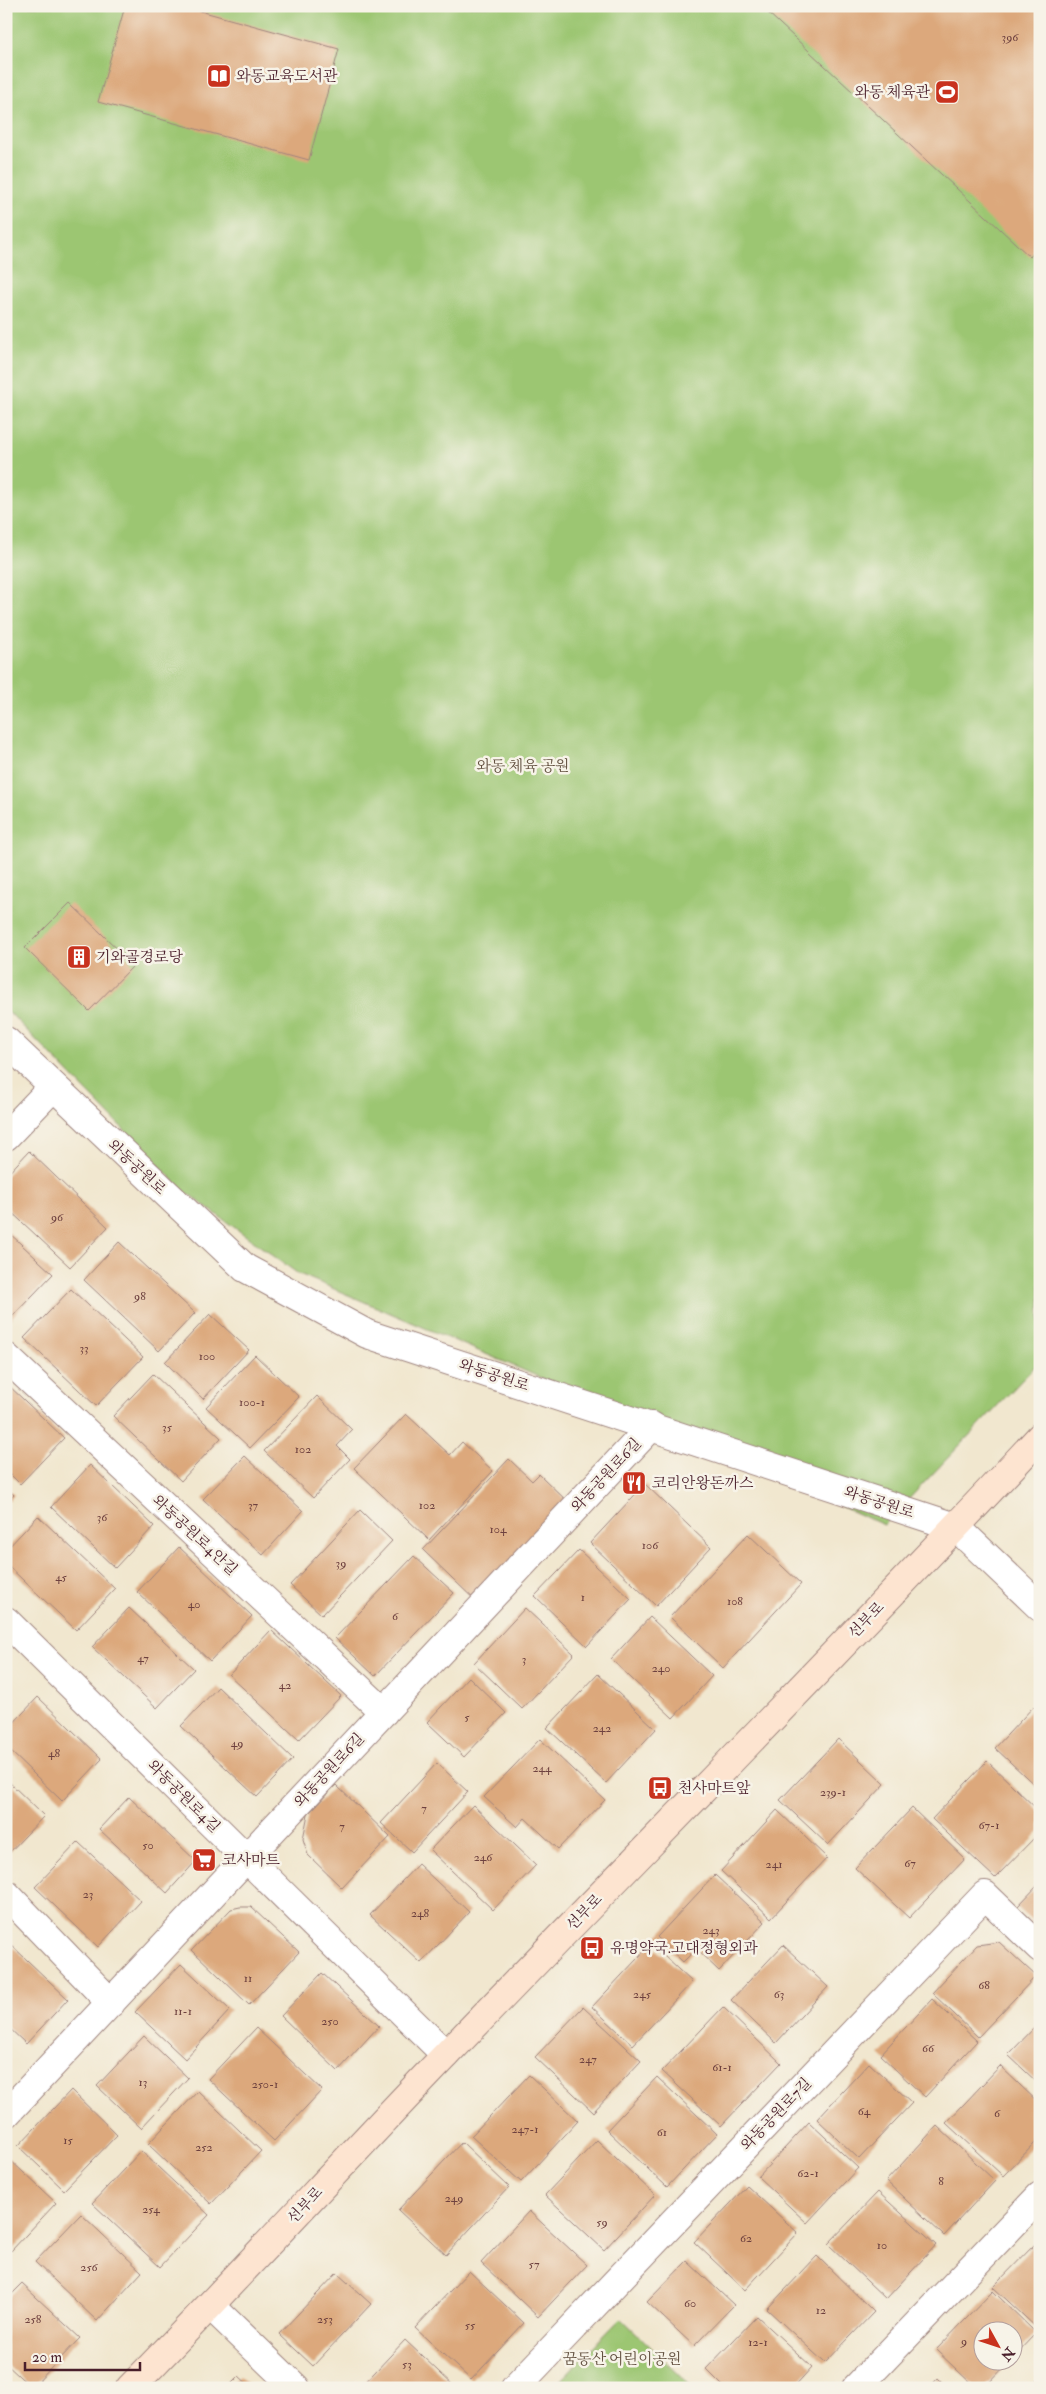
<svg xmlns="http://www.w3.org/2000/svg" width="1046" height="2394" font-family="'IM FELL Double Pica','Noto Serif KR',serif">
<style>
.green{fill:#9cc672;stroke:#73724e}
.building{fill:#dca87c}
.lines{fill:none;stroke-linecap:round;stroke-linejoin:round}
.minor-casing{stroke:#9e837d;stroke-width:30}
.tertiary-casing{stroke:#9e837d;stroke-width:30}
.secondary-casing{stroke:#9e837d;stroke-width:30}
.minor{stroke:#fff;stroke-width:28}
.tertiary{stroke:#fff;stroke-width:28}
.secondary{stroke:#fde4d0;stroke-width:28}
.labels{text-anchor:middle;stroke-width:5;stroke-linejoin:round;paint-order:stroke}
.number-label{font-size:12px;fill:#6e413f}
.poi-label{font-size:15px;fill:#4a1f2b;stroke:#f7f3e8;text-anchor:start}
.park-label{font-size:15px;fill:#635140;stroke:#f7f3e8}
.street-label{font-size:15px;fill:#4a1f2b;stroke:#f7f3e8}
</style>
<rect width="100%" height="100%" fill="#f7f3e8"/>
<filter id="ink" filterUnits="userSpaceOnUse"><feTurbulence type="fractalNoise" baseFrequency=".02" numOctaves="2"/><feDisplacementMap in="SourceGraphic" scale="10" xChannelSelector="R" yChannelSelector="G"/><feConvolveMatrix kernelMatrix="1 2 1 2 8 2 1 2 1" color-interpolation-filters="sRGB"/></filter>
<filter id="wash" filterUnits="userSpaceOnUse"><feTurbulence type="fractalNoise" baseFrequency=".0096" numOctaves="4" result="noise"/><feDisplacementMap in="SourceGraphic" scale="20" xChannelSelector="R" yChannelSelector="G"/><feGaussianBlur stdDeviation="1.12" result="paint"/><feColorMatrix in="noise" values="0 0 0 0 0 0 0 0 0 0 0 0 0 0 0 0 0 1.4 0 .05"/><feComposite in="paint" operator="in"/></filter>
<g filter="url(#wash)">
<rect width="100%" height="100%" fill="#f1e7cf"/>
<path class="green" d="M6 6H1040V1361L884 1525 297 1273 183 1190 6 1009Z
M621 2318 693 2388H553Z"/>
<g id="blocks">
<path class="building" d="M125 6H182L339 49 309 160 98 102Z
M768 6H1040V246L1030 257 765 10Z
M70 903 134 965 89 1011 25 948Z
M29 1151 108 1227 70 1267 6 1207V1176Z
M6 1230 53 1274 10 1319 6 1315Z
M119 1242 195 1313 159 1351 84 1280Z
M71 1289 143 1357 96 1406 24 1338Z
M210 1314 249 1350 203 1399 165 1362Z
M255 1355 299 1397 250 1448 206 1407Z
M153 1374 221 1438 181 1481 113 1416Z
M6 1383 64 1438 20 1484 6 1470Z
M317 1396 352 1430 337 1446 350 1459 313 1498 264 1451Z
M406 1414 450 1455 462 1442 493 1471 429 1540 354 1468Z
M245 1456 303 1511 263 1555 203 1499Z
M509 1459 532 1481 539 1474 573 1507 481 1606 423 1550Z
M90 1465 154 1526 115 1568 51 1507Z
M645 1484 711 1547 656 1606 590 1543Z
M6 1487 14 1495 6 1503Z
M360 1510 392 1541 322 1615 290 1585Z
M38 1516 115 1589 76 1630 6 1564V1550Z
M748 1534 801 1584 723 1668 670 1617Z
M179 1547 252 1616 210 1661 137 1592Z
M579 1550 631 1599 587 1646 535 1596Z
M414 1556 454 1593 375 1676 335 1638Z
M129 1608 194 1669 157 1708 92 1647Z
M525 1608 574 1654 522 1709 474 1663Z
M650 1617 712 1676 673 1718 611 1659Z
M271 1630 341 1696 299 1740 229 1675Z
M598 1674 656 1729 606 1783 547 1728Z
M469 1677 506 1713 464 1757 427 1722Z
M218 1687 293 1759 257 1797 181 1726Z
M38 1697 102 1759 62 1801 6 1747V1731Z
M1034 1706 1040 1711V1790L995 1748Z
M540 1739 605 1800 558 1849 525 1818 517 1827 484 1797Z
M838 1739 885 1784 828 1845 780 1800Z
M987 1761 1040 1812V1832L995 1878 932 1819Z
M437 1763 468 1792 412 1852 381 1823Z
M6 1779 44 1816 6 1856Z
M336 1785 390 1837 342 1888 308 1855 303 1839 308 1814Z
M129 1797 196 1861 167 1893 99 1829Z
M473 1805 536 1865 493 1910 430 1850Z
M912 1808 965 1859 909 1918 855 1868Z
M777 1810 827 1858 771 1918 721 1871Z
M78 1842 141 1901 98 1947 35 1887Z
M418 1864 469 1912 421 1963 370 1915Z
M715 1875 765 1922 719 1971 696 1949 683 1962 657 1937Z
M1040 1883V1929L1017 1907Z
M240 1907H251L299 1952 249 2005 192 1950 231 1909Z
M7 1941 68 1999 26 2044 6 2025Z
M999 1942 1036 1976 978 2037 932 1993 977 1945Z
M651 1944 692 1982 633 2045 592 2007Z
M783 1945 828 1987 776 2043 731 2000Z
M181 1964 230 2010 185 2059 135 2012Z
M322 1973 379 2026 338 2071 281 2016Z
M932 1999 977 2041 925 2097 880 2055Z
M583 2007 641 2061 593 2112 535 2057Z
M723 2007 781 2063 721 2126 662 2071Z
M1040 2022V2085L1008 2055Z
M256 2028 322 2090 274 2141 208 2079Z
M144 2036 188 2078 141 2128 97 2086Z
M869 2063 912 2103 859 2159 817 2119Z
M1000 2066 1040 2104V2138L1003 2176 946 2123Z
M529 2075 578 2121 521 2182 471 2136Z
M657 2077 717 2134 667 2187 607 2130Z
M71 2090 117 2135 64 2190 18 2146Z
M198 2091 261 2151 211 2204 148 2144Z
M809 2122 858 2168 807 2223 758 2177Z
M937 2126 995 2181 944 2236 886 2181Z
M597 2140 655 2195 604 2250 545 2195Z
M462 2142 509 2187 446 2255 398 2210Z
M141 2151 209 2215 160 2267 92 2203Z
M8 2158 56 2203 11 2251 6 2247V2160Z
M747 2186 798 2233 745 2290 694 2242Z
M878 2192 936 2245 886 2299 828 2244Z
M529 2211 587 2265 538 2317 481 2263Z
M81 2214 142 2272 97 2321 35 2262Z
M1040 2239V2331L993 2287Z
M817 2256 874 2312 825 2363 767 2309Z
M687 2261 734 2305 694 2346 647 2302Z
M469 2271 524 2323 471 2380 415 2328Z
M337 2273 371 2304 313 2366 279 2334Z
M22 2284 80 2338 32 2388 6 2364V2300Z
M993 2291 1036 2333 1014 2356V2332H984V2362H1009L984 2388H976L936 2350Z
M757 2316 812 2367 793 2388H725L706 2369Z
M405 2340 456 2388H360Z
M239 2376 252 2388H227Z
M938 2378 948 2388H929Z
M1040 2378V2388H1031Z"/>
</g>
</g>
<g filter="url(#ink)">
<use href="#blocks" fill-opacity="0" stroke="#9e837d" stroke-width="1"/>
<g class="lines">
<defs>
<path id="minor" d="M6 1136 53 1087
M6 1357 384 1712
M6 1621 446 2055
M6 1894 111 2003
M6 2114 652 1426
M211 2306 296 2388
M515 2388 985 1895 1040 1948
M856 2388 1040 2196"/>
<path id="tertiary" d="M6 1041 245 1268 367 1334 956 1527 1040 1607"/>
<path id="secondary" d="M130 2388C238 2278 342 2163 449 2052 646 1847 846 1645 1040 1437"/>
</defs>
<use href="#minor" class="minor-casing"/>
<use href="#tertiary" class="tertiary-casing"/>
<use href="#secondary" class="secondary-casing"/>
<use href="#minor" class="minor"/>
<use href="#tertiary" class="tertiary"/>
<use href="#secondary" class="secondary"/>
</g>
</g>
<defs>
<symbol id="library-square" viewBox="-11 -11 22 22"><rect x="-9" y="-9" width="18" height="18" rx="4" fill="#c8321e" stroke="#f7f3e8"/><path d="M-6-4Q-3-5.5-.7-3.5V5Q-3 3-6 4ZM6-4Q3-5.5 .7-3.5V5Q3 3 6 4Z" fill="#fff"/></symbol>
<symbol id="stadium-square" viewBox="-11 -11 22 22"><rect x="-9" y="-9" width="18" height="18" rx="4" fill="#c8321e" stroke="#f7f3e8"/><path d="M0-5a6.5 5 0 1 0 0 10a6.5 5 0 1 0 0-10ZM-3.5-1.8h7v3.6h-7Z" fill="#fff"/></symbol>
<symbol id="building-square" viewBox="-11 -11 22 22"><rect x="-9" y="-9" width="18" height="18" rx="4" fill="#c8321e" stroke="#f7f3e8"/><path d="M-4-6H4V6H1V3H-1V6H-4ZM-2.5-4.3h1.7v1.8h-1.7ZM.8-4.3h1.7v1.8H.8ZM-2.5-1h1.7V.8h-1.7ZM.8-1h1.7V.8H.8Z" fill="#fff"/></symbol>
<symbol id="restaurant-square" viewBox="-11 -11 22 22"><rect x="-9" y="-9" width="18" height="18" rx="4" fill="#c8321e" stroke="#f7f3e8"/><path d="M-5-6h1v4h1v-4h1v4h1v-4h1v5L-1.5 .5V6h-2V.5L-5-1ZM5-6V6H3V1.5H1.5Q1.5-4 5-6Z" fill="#fff"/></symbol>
<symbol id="bus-square" viewBox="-11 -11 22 22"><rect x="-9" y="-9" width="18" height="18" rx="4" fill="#c8321e" stroke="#f7f3e8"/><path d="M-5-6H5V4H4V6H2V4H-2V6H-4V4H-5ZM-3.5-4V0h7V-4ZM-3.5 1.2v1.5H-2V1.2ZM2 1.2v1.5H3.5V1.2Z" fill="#fff"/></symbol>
<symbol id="supermarket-square" viewBox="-11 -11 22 22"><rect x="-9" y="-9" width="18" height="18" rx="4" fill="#c8321e" stroke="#f7f3e8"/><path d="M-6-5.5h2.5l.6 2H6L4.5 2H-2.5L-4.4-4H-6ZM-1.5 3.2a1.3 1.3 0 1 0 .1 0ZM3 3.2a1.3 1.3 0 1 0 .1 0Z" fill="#fff"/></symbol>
</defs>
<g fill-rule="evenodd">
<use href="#library-square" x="205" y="62" width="28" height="28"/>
<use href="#stadium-square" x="933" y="78" width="28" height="28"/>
<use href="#building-square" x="65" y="943" width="28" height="28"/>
<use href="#restaurant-square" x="620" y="1469" width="28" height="28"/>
<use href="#bus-square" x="646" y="1774" width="28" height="28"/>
<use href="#supermarket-square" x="190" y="1846" width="28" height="28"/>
<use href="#bus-square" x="578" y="1934" width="28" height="28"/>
</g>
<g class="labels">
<g class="number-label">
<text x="1010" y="41">396</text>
<text x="57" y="1221">96</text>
<text x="140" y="1300">98</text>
<text x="84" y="1352">33</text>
<text x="207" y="1360">100</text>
<text x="252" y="1406">100-1</text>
<text x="167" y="1431">35</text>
<text x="303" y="1453">102</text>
<text x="253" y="1509">37</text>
<text x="427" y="1509">102</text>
<text x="102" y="1521">36</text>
<text x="498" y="1533">104</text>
<text x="650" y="1549">106</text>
<text x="341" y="1567">39</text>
<text x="61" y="1581">45</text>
<text x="583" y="1601">1</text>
<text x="735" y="1605">108</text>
<text x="194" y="1608">40</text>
<text x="395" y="1620">6</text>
<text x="143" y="1662">47</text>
<text x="524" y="1663">3</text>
<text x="661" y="1672">240</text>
<text x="285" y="1689">42</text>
<text x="467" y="1721">5</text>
<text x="602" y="1732">242</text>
<text x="237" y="1747">49</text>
<text x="54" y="1757">48</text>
<text x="542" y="1772">244</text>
<text x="833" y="1796">239-1</text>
<text x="424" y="1812">7</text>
<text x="989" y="1829">67-1</text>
<text x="342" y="1830">7</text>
<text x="148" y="1849">50</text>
<text x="483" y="1861">246</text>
<text x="910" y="1867">67</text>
<text x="774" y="1868">241</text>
<text x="88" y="1898">23</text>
<text x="420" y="1917">248</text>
<text x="711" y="1934">243</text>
<text x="248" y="1982">11</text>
<text x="984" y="1989">68</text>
<text x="642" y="1998">245</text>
<text x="779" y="1998">63</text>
<text x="183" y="2015">11-1</text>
<text x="330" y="2025">250</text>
<text x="928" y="2052">66</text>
<text x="588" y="2063">247</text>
<text x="722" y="2071">61-1</text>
<text x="143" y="2086">13</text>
<text x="265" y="2088">250-1</text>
<text x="864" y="2115">64</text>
<text x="997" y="2117">6</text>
<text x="525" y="2133">247-1</text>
<text x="662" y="2136">61</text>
<text x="68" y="2144">15</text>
<text x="204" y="2151">252</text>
<text x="808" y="2177">62-1</text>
<text x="941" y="2185">8</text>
<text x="454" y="2202">249</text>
<text x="151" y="2213">254</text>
<text x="602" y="2226">59</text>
<text x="746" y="2242">62</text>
<text x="882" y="2249">10</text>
<text x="534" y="2268">57</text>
<text x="89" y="2271">256</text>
<text x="690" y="2307">60</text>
<text x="821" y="2314">12</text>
<text x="33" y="2323">258</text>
<text x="325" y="2323">253</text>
<text x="470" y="2329">55</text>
<text x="964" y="2345">9</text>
<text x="758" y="2346">12-1</text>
<text x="407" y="2368">53</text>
</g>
<g class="poi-label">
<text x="236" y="81">와동교육도서관</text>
<text x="930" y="97" text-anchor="end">와동 체육관</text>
<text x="96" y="962">기와골경로당</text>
<text x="652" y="1488">코리안왕돈까스</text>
<text x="678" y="1793">천사마트앞</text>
<text x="222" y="1865">코사마트</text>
<text x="610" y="1953">유명약국.고대정형외과</text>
</g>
<g class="park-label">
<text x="523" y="771">와동 체육 공원</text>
<text x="622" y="2364">꿈동산 어린이공원</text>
</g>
<g class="street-label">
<text transform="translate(137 1167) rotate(43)" y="5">와동공원로</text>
<text transform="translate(494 1375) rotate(18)" y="5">와동공원로</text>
<text transform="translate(606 1475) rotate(-47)" y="5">와동공원로6길</text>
<text transform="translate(879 1502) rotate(18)" y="5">와동공원로</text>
<text transform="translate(195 1535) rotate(43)" y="5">와동공원로4안길</text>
<text transform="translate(866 1620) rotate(-46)" y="5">선부로</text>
<text transform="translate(329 1770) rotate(-47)" y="5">와동공원로6길</text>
<text transform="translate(184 1796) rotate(45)" y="5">와동공원로4길</text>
<text transform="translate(584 1912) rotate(-46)" y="5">선부로</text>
<text transform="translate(776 2114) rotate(-46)" y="5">와동공원로7길</text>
<text transform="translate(305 2205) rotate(-47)" y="5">선부로</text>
</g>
</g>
<rect width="1046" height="2394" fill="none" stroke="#f7f3e8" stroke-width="25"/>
<g transform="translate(998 2346) rotate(130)"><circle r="24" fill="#f7f3e8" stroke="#b29e9c"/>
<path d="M0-4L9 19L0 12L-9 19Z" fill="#c8321e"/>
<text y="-8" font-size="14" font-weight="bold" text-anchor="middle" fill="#4a1f2b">N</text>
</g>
<path d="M25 2362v8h115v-8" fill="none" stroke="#4a1f2b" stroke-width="2.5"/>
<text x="32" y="2362" font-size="15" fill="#4a1f2b" stroke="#f7f3e8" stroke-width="4" paint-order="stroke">20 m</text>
</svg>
